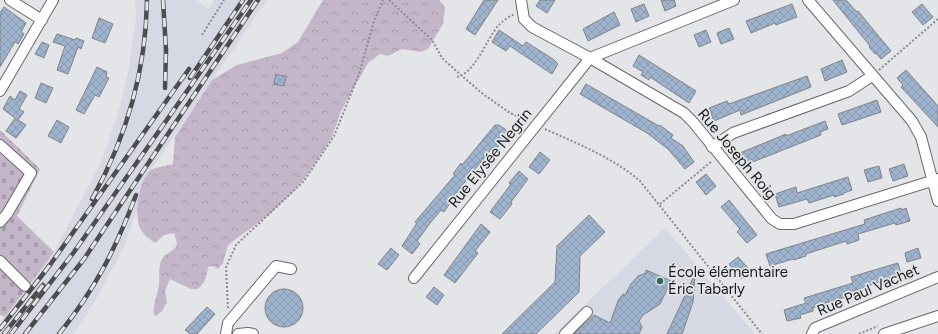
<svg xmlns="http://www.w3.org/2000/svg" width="938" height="334" font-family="Figtree,sans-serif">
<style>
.built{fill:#d6d8e3}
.forest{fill:url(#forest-crowns)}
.cemetery{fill:url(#cemetery-stones)}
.building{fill:url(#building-cross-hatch);stroke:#808386}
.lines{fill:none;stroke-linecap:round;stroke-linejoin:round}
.minor-casing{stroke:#67686b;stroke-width:12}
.path{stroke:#8a8b8e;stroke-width:2;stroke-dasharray:2 2;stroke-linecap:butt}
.minor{stroke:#fff;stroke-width:10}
.rail-casing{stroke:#4c4d4f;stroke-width:4.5}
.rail{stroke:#e4e5e9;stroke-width:3;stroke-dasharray:9;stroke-linecap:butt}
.poi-dot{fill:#326c55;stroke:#e4e5e9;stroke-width:1.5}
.labels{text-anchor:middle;stroke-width:3.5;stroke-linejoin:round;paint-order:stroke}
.street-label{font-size:15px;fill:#18191a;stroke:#e4e5e9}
.poi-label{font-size:15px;fill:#18191a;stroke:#e4e5e9;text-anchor:start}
</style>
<defs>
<pattern id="forest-crowns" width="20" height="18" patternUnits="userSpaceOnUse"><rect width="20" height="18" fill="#c4b6c9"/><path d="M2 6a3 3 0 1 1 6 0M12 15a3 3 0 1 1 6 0" fill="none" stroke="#a89cac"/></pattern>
<pattern id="cemetery-stones" width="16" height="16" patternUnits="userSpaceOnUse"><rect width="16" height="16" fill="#c4b6c9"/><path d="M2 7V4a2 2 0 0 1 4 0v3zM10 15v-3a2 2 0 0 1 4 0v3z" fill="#a89cac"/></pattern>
<pattern id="building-cross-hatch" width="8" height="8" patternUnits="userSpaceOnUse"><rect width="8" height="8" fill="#9eb4ce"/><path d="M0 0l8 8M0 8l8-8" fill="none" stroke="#879ab0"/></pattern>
</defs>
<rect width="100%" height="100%" fill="#e4e5e9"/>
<path class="built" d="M135 0H195L208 9 214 0H267L151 170 124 247 94 303 73 334H0V322L54 252 101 162 118 114 129 68 136 17Z
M665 228 755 334H554Z"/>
<path class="forest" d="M323 0H439L445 7 443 24 428 49 421 52 402 49 388 56 380 54 368 63 341 111 332 137 308 174 295 190 271 213 228 245 223 263 218 269 213 266 208 267C207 276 205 284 197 289H191L170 279 165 291 167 302 162 311 156 316 154 315C152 303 158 296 159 284 160 276 158 266 162 259 167 251 174 253 177 244L174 233 164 235 155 243C150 240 143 234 141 230 133 217 139 179 151 170 156 167 167 166 173 164L175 137 212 80 237 65 282 53 298 42Z"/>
<path class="cemetery" d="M0 130 40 169 17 216 54 252 5 317 0 315Z"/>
<path class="building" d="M484 0H498L475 35 466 29Z
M540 0H555L547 13 536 6Z
M661 0H674L676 6 665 11Z
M833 0H846L857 12 858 11 891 51 881 59 876 53 875 54 869 47 870 46Z
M644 4 649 16 636 22 631 9Z
M792 4 797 17 776 25 775 23 751 33 746 21Z
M922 4 933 17 923 25 912 12Z
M4 7 26 23 21 32 24 34 18 44 15 42 0 67V13Z
M614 12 620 25 588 41 583 29Z
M99 18 113 24 105 43 92 38Z
M729 28 734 39 721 44 717 33Z
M499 30 523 46 526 42 553 59 558 64 552 74 510 46 506 51 492 42Z
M706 30 711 42 699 47 694 35Z
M57 34 75 40 76 38 84 41 81 49 78 47 68 74 57 70 65 46 53 42Z
M42 42 49 45 44 58 35 54Z
M639 55 696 91 689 103 650 77 649 80 641 75 643 72 633 66Z
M842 60 847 72 825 81 821 69Z
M97 67 107 72 106 77 109 78 99 97 95 95 84 114 76 110Z
M906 70 938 106V127L901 87 903 85 897 78Z
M276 74 286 77 284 86 274 84Z
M807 76 811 87 741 115 740 110 714 121 709 108 727 101 729 104Z
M41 83 53 88 46 103 35 98Z
M586 84 659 126 660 125 673 135 671 138 683 146 694 162 685 169 668 149 647 133 580 94Z
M20 91 27 95 19 109 24 112 18 120 26 125 16 138 6 131 15 118 3 109 10 96 15 100Z
M877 100 881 112 842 125 838 114Z
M57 120 69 127 61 143 48 136Z
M825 121 828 129 820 132 821 135 745 165 740 153 786 134V136Z
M495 125H499L509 132 498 147 494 149 492 148 460 188 444 212 441 210 431 222 417 241 420 244 412 254 402 246 417 223 415 222 455 175 453 174 461 163 462 165Z
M540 152 550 160 539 174 529 167Z
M904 164 908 176 893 181 889 169Z
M879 166 882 178 868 182 864 170Z
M519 171 528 179 511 202 512 204 500 219 490 212 511 184 509 183Z
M706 174 716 186 706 195 696 182Z
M848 177 852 190 844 193V194L834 197V195L809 203 807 199 779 207 775 194 796 187 797 193Z
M729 200 757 235 747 243 737 232 740 229 721 207Z
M901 208 902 210 906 208 910 221 896 225 895 223 858 234 859 240 847 244 846 241 806 254V256L794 260 793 259 770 266 766 254 865 224 864 220Z
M589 215 605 232 580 256 579 292 536 334H502L555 282 557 246Z
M481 224 490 232 475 251 478 253 455 283 444 275Z
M391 248 399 255 387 270 378 264Z
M918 248 921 258 907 262 905 253Z
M738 257 751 271 741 279 729 264Z
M898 263 901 274 895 276V277L844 294 845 297 820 305 813 308V311L800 315 801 318 787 321 784 310 806 303 804 298 853 283 851 277Z
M646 270 671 281 660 304 643 315 639 321 642 327 639 334H574L594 315 610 323 618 301 623 294 625 295 631 284 638 276 646 273Z
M695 274 693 302 682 334H667Z
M434 287 444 295 437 305 426 297Z
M265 308a19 19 0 1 1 38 0a19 19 0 1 1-38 0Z
M207 307 215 314 197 334H190L185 330Z"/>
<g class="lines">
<defs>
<path id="minor" d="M10 0 42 20
M521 0 524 19 532 27 590 58 684 113 693 122 772 219 780 224H794L938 179
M808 0 912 121 921 137 938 201
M0 91 53 0
M0 145 31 173 7 214 0 222
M712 147 733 133 849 91 872 76
M0 261 25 286
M414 278 590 58 734 0
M226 334 228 323 276 266 291 269
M238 334 248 333 253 334
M565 334 587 312
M812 334 815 328 938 277
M884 334 938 316"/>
</defs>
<use href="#minor" class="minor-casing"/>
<path class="path" d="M389 0 432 40 442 58 462 76 483 94 510 113 528 121
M202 35 224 0
M879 70 938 19
M457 77C476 72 486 40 498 26 502 21 509 17 514 14
M545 129C578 144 612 157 640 181L762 334
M660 204 712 161
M228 308 226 267 236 245 304 181 334 136 359 74 374 21 383 0
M859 334 878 326"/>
<use href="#minor" class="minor"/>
<defs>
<path id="rail" d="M163 0 166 50 165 88
M190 78 243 0
M92 199C126 138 146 70 147 0
M0 329 50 265 189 69
M4 334 43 285
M11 334 74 252 251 0
M25 334 84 259 258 0
M59 334C96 288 115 250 136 195"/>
</defs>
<use href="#rail" class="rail-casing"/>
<use href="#rail" class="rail"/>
</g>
<circle class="poi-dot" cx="660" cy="281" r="4"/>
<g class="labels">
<g class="street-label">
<text transform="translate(737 154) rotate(50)" y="5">Rue Joseph Roig</text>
<text transform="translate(490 158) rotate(-51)" y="5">Rue Elysée Negrin</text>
<text transform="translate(868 290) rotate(-23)" y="5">Rue Paul Vachet</text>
</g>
<g class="poi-label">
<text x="668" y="277">École élémentaire<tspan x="668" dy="17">Éric Tabarly</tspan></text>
</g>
</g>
</svg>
